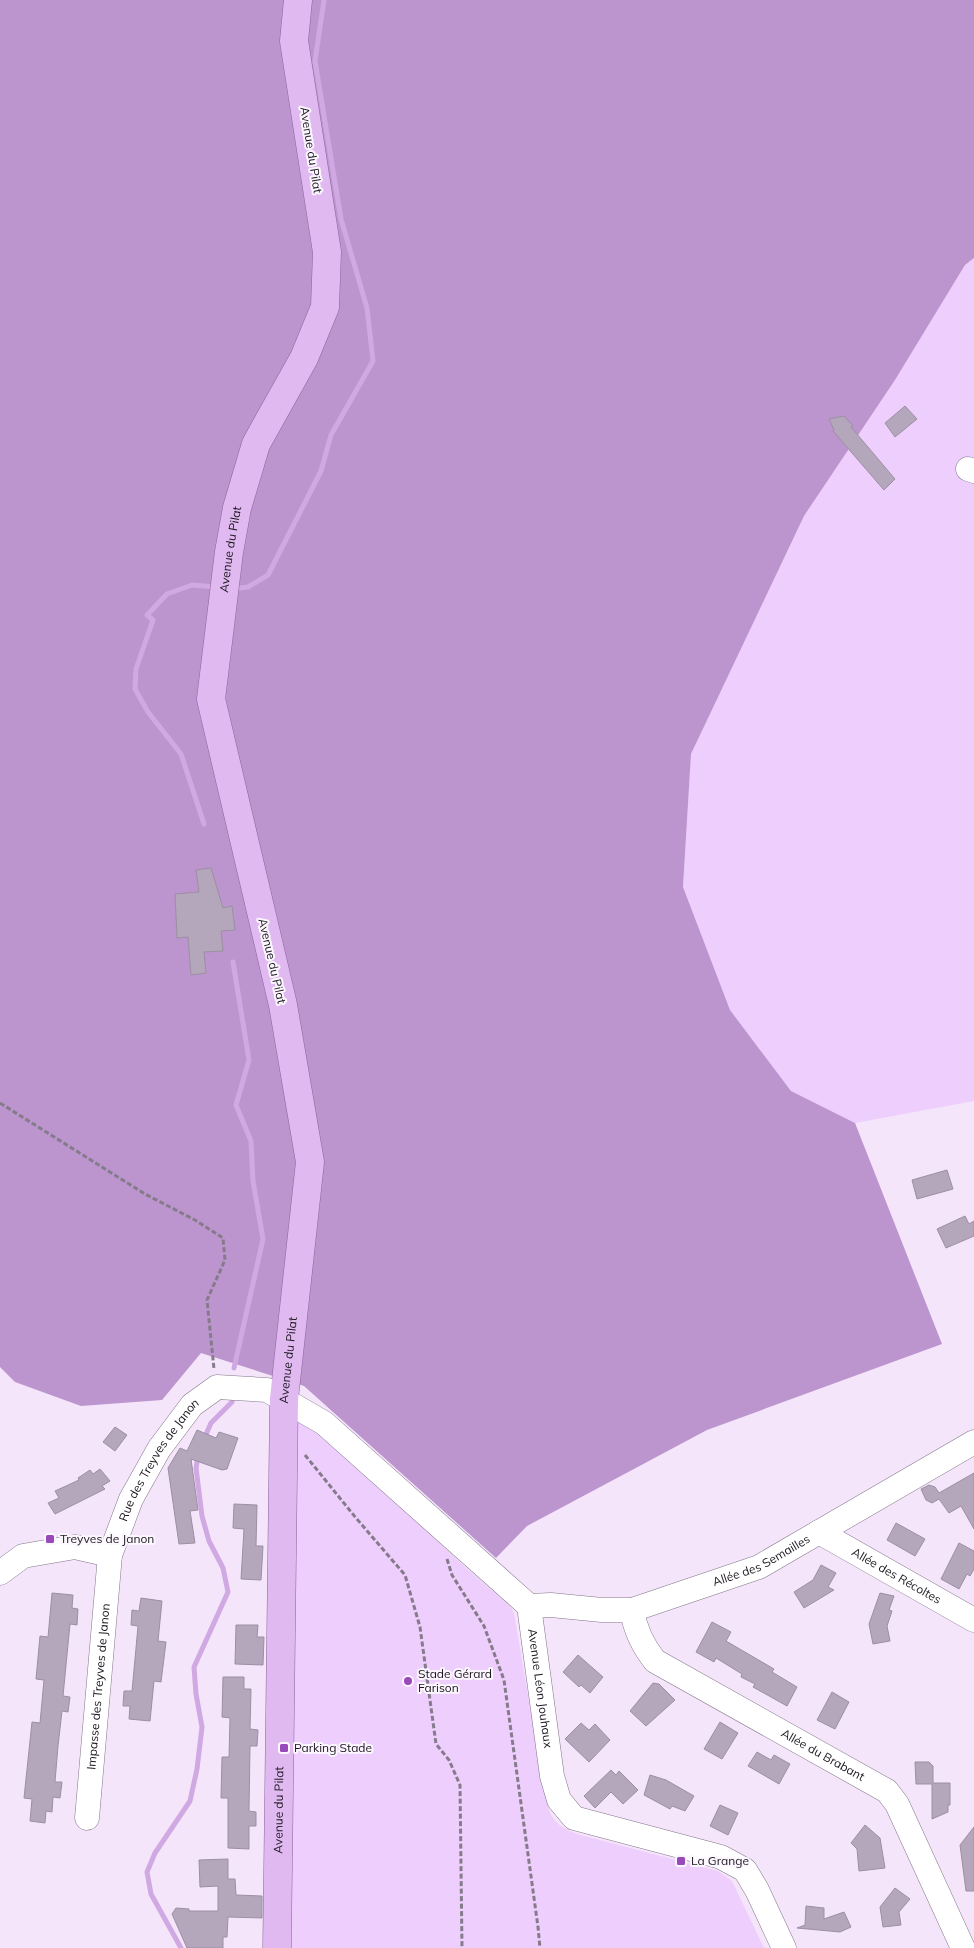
<svg xmlns="http://www.w3.org/2000/svg" width="974" height="1948" font-family="Mulish,sans-serif">
<style>
.green{fill:#eecefd}
.forest{fill:#bc95ce}
.lines{fill:none;stroke-linecap:round;stroke-linejoin:round}
.stream{stroke:#d0a8e2;stroke-width:5}
.building{fill:#b4a6bb;stroke:#9c8fa3}
.minor-casing{stroke:#837689;stroke-width:25}
.major-casing{stroke:#8c629f;stroke-width:29}
.path{stroke:#857b8a;stroke-width:3;stroke-dasharray:5 2.5;stroke-linecap:butt}
.minor{stroke:#fff;stroke-width:24}
.major{stroke:#dfb9ef;stroke-width:28}
.poi-dot{fill:#9949b9;stroke:#fcf6ff;stroke-width:2}
.labels{text-anchor:middle;stroke-width:4;stroke-linejoin:round;paint-order:stroke}
.street-label{font-size:12px;fill:#1b161e;stroke:#fcf6ff}
.poi-label{font-size:12px;fill:#1b161e;stroke:#fcf6ff;text-anchor:start}
</style>
<rect width="100%" height="100%" fill="#f4e5fb"/>
<path class="green" d="M974 258V1101L855 1123 791 1091 730 1010 683 887 691 754 804 516 895 380 965 265Z
M303 1422 335 1445 466 1568 510 1606 514 1613 545 1795C550 1818 554 1825 577 1834L718 1871 732 1881 764 1948H288L295 1423Z"/>
<path class="forest" d="M0 0H974V258L965 265 895 380 804 516 691 754 683 887 730 1010 791 1091 855 1123 942 1344 707 1430 527 1526 496 1558 304 1386 201 1353 162 1400 81 1406 15 1382 0 1367Z"/>
<g class="lines">
<path class="stream" d="M232 589 248 587 268 575 321 471 331 435 373 361 367 308 341 219 315 61 324 0
M204 824 181 754 148 712 135 689 136 669 153 620 147 615 167 594 192 585 216 587
M233 962 249 1060 236 1105 251 1141 253 1181 263 1239 234 1368
M204 1439 211 1423 232 1402
M181 1948 151 1894 147 1872 155 1853 190 1801 197 1769 202 1727 196 1694 194 1667 228 1592 223 1568 209 1541 202 1516 196 1468 198 1457"/>
</g>
<path class="building" d="M905 406 917 419 895 437 885 423Z
M844 416 853 426 851 427 895 479 884 490 833 431 834 430 829 419Z
M211 868 223 908 232 906 235 930 221 931 223 951 204 952 206 973 191 975 188 937 177 938 175 894 199 892 196 870Z
M947 1170 953 1189 917 1199 912 1180Z
M965 1216 969 1224 974 1221V1236L946 1248 937 1229Z
M115 1427 127 1435 115 1451 103 1442Z
M197 1430 216 1438 219 1432 238 1438 227 1469 222 1470 191 1459 198 1510 190 1511 195 1543 179 1544 168 1468 180 1448 187 1451Z
M100 1469 110 1481 102 1486 105 1489 55 1514 48 1503 59 1498 55 1491 79 1480 78 1478 90 1470 93 1474Z
M974 1473V1529L961 1506 949 1513 939 1499 932 1503 926 1500 921 1489 929 1485 935 1487 939 1493Z
M234 1504 257 1505 256 1546H263L261 1580 241 1579 244 1529 233 1528Z
M896 1523 925 1539 915 1556 887 1540Z
M959 1543 974 1551V1569L970 1576 967 1574 959 1589 941 1579Z
M821 1565 836 1573 828 1587 834 1590 804 1608 794 1592 813 1580Z
M52 1593 73 1595 72 1608 78 1609 77 1625 70 1624 63 1696 70 1697 68 1712 62 1711 58 1746 55 1782H62L60 1798 53 1797 52 1812 46 1811 45 1823 30 1821 32 1799 24 1798 32 1722 40 1723 44 1680 36 1679 40 1636 48 1637Z
M880 1593 894 1596 889 1610 892 1611 887 1626 890 1641 873 1644 869 1624Z
M141 1598 162 1601 158 1641 166 1642 161 1682 154 1681 150 1721 129 1719 130 1706H123L124 1691H132L135 1659 138 1626 131 1625 132 1610 139 1611Z
M712 1622 731 1632 726 1641 774 1669 772 1672 797 1687 787 1706 753 1687 755 1684 741 1677 742 1674 716 1658 714 1662 696 1652Z
M236 1625H258L257 1637H264L263 1665 235 1664Z
M578 1655 603 1677 590 1693 581 1685 579 1687 563 1672Z
M223 1677H244V1689H251L250 1729 258 1730 257 1746H250L249 1811 256 1812V1826H249V1849L228 1848V1798H221L222 1757H229L230 1718 222 1717Z
M653 1683 659 1684 675 1700 646 1726 630 1711Z
M832 1692 849 1702 835 1729 817 1720Z
M720 1722 738 1733 722 1759 704 1749Z
M581 1723 589 1730 595 1724 610 1740 589 1762 565 1739Z
M757 1752 771 1760 774 1755 790 1764 779 1784 748 1766Z
M915 1762H929L933 1766V1783H950V1805H948V1812L932 1819V1784H916Z
M611 1770 616 1775 619 1771 638 1790 623 1804 611 1792 595 1808 584 1796Z
M650 1775 666 1780 694 1796 685 1811 672 1806 670 1809 644 1795Z
M720 1805 738 1813 728 1835 710 1826Z
M865 1825 880 1838 885 1868 859 1871 857 1849 851 1843Z
M974 1827V1891H966L960 1845Z
M228 1859V1879H235L236 1895 262 1896V1918L228 1917 227 1937H223V1948H187L172 1914 176 1908 189 1909V1911H218V1886L200 1887 199 1860Z
M895 1888 910 1899 899 1912 901 1925 883 1927 880 1907Z
M806 1906 824 1908V1919L844 1912 851 1927 840 1932 797 1928 805 1925Z"/>
<g class="lines">
<defs>
<g id="minor">
<path d="M968 469 974 471"/>
<path id="s1" d="M819 1532 974 1620"/>
<path id="s2" d="M0 1573 23 1556 75 1547 110 1555 131 1499 159 1449 192 1405 217 1387 267 1390 324 1423 529 1606 552 1776 559 1800 574 1818 721 1857 745 1870 757 1890 784 1948"/>
<path id="s3" d="M529 1606 551 1605 602 1610H632L759 1567 974 1442"/>
<path id="s4" d="M632 1610C635 1630 643 1646 655 1661L887 1791 897 1804 963 1948"/>
<path id="s5" d="M87 1818 110 1555"/>
</g>
<g id="major">
<path id="s6" d="M277 1948 284 1399 310 1162 283 1005 211 699 229 552 237 508 256 444 304 358 325 307 327 252 294 41 298 0"/>
</g>
</defs>
<use href="#minor" class="minor-casing"/>
<use href="#major" class="major-casing"/>
<path class="path" d="M0 1103 145 1194 195 1220 223 1238 225 1260 207 1300 214 1369
M305 1455 356 1518 405 1575 420 1627 436 1744 449 1760 460 1785 462 1948
M447 1559 452 1575 484 1626 504 1680 538 1927 540 1948"/>
<use href="#minor" class="minor"/>
<use href="#major" class="major"/>
</g>
<g class="poi-dot">
<rect x="45" y="1534" width="10" height="10" rx="2.5"/>
<circle cx="408" cy="1681" r="5"/>
<rect x="279" y="1743" width="10" height="10" rx="2.5"/>
<rect x="676" y="1856" width="10" height="10" rx="2.5"/>
</g>
<g class="labels">
<g class="street-label">
<text transform="translate(311 150) rotate(81)" y="4">Avenue du Pilat</text>
<text dy="4" stroke="none"><textPath href="#s6" startOffset="1412">Avenue du Pilat</textPath></text>
<text transform="translate(272 961) rotate(77)" y="4">Avenue du Pilat</text>
<text dy="4" stroke="none"><textPath href="#s6" startOffset="588">Avenue du Pilat</textPath></text>
<text dy="4" stroke="none"><textPath href="#s2" startOffset="225">Rue des Treyves de Janon</textPath></text>
<text dy="4" stroke="none"><textPath href="#s3" startOffset="242">Allée des Semailles</textPath></text>
<text dy="4" stroke="none"><textPath href="#s1" startOffset="89">Allée des Récoltes</textPath></text>
<text dy="4" stroke="none"><textPath href="#s5" startOffset="132">Impasse des Treyves de Janon</textPath></text>
<text dy="4" stroke="none"><textPath href="#s2" startOffset="794">Avenue Léon Jouhaux</textPath></text>
<text dy="4" stroke="none"><textPath href="#s4" startOffset="249">Allée du Brabant</textPath></text>
<text dy="4" stroke="none"><textPath href="#s6" startOffset="138">Avenue du Pilat</textPath></text>
</g>
<g class="poi-label">
<text x="60" y="1543">Treyves de Janon</text>
<text x="418" y="1678">Stade Gérard<tspan x="418" dy="14">Farison</tspan></text>
<text x="294" y="1752">Parking Stade</text>
<text x="691" y="1865">La Grange</text>
</g>
</g>
</svg>
